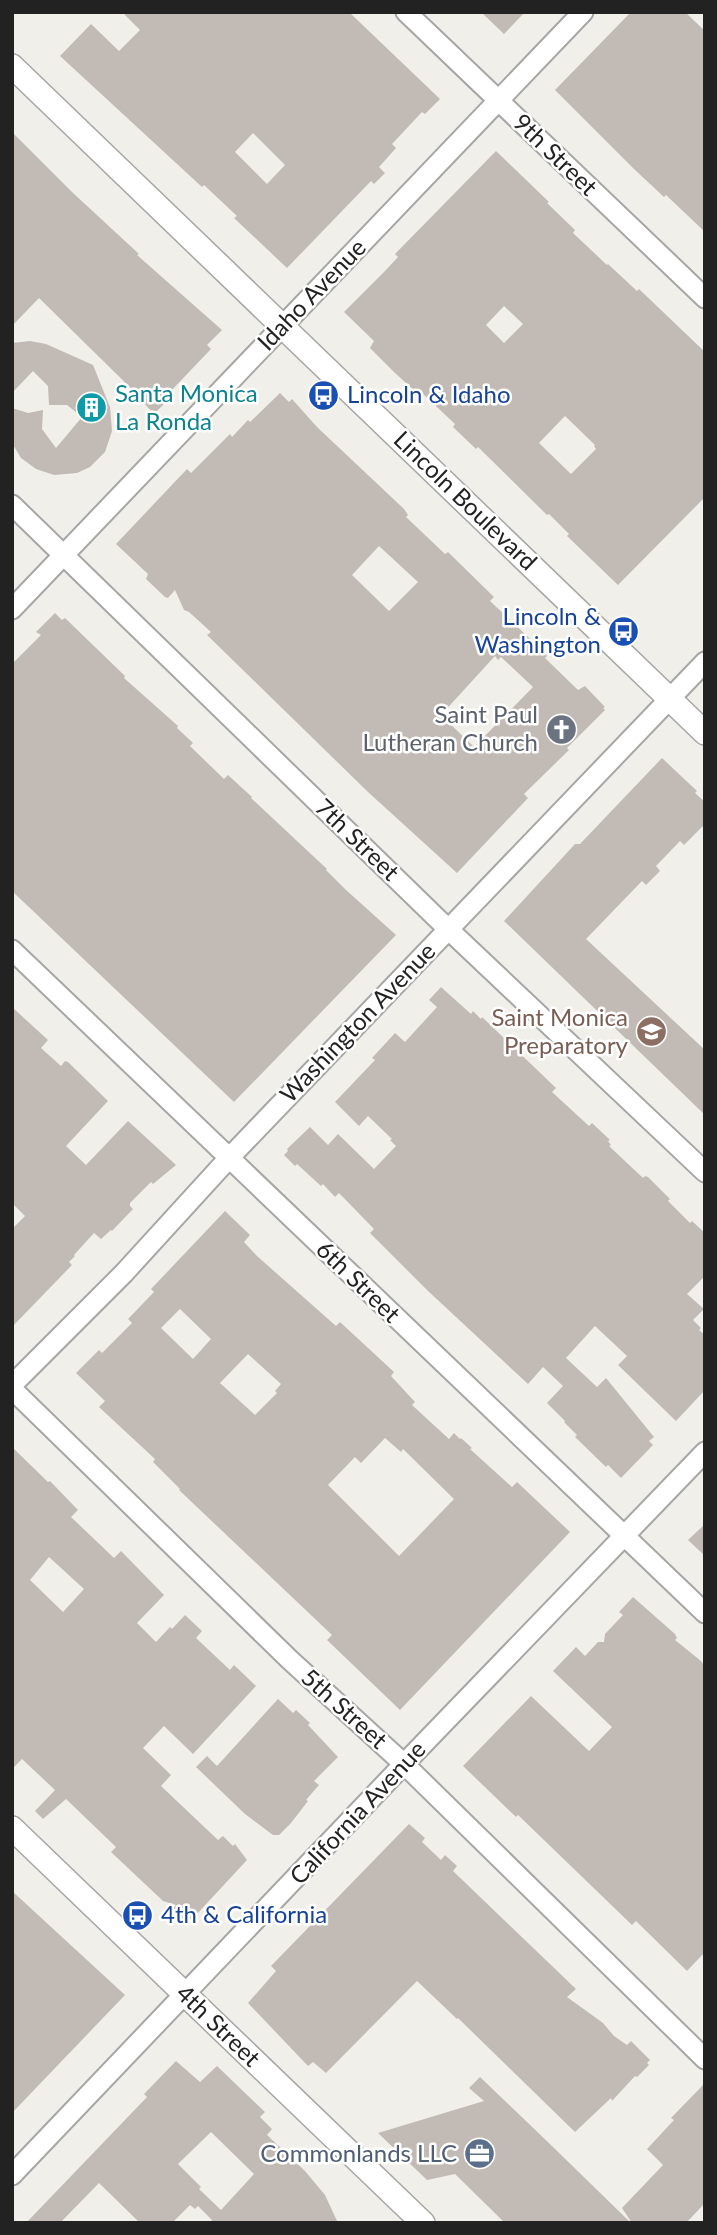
<svg xmlns="http://www.w3.org/2000/svg" width="717" height="2235" font-family="Lato,sans-serif">
<style>
.building{fill:#c2bbb5;fill-rule:evenodd}
.lines{fill:none;stroke-linecap:round;stroke-linejoin:round}
.minor-casing{stroke:#a6a6a6;stroke-width:23}
.tertiary-casing{stroke:#a6a6a6;stroke-width:26}
.minor{stroke:#fff;stroke-width:19}
.tertiary{stroke:#fff;stroke-width:23}
.labels{text-anchor:middle;stroke-width:5;stroke-linejoin:round;paint-order:stroke}
.street-label{font-size:24px;fill:#222;stroke:#fff}
.culture-label{font-size:24px;fill:#0d838f;stroke:#fff;text-anchor:start}
.transit-label{font-size:24px;fill:#164399;stroke:#fff;text-anchor:start}
.worship-label{font-size:24px;fill:#5b616d;stroke:#fff;text-anchor:end}
.education-label{font-size:24px;fill:#785e54;stroke:#fff;text-anchor:end}
.service-label{font-size:24px;fill:#4e5e75;stroke:#fff;text-anchor:end}
</style>
<rect width="100%" height="100%" fill="#f1efe9"/>
<path class="building" d="M122 12H349L440 99 425 114 422 112 392 144 396 148 379 167 385 173 374 184 371 181 287 268 234 218 237 216 204 185 202 187 60 56 91 24 119 51 140 30ZM253 133 285 165 267 184 235 152Z
M481 12H525L504 34Z
M631 12H685L705 31V232L666 195 664 197 634 169 555 90Z
M12 132 72 192 139 254 137 255 222 330 207 345 211 349 170 392 172 394 170 398 154 414 143 402 144 401 39 298 12 326Z
M496 151 549 202 547 203 575 230 573 233 607 265 608 264 637 291 639 289 705 352V497L618 585 567 536 569 534 549 514 547 515 478 447 476 449 453 427 455 424 422 393 419 395 394 372 370 348 374 341 344 312 384 272 398 257 395 254ZM504 306 523 324 504 343 486 325ZM565 416 595 445 594 446 596 449 571 474 539 443Z
M30 341 46 344 93 365 110 407 112 431 105 452 90 467 77 473 54 475 36 469 21 458 12 443V408L28 413 43 410 42 429 56 448 82 417 67 405H49L48 386 33 371 12 393V343Z
M280 393 289 402 292 399 317 427 404 509 408 515 406 517 445 554 448 552 494 597 490 601 540 648 547 656 545 658 578 690 585 686 605 707 603 708 605 710 567 748 569 750 524 794 528 798 457 873 368 792 207 635 211 632 189 612 184 610 175 590 168 598 165 597 146 579 148 574 116 544 187 469 191 473 230 434 232 437 248 420 250 422ZM379 546 418 582 389 611 352 575ZM495 656 498 660 501 657 533 687 474 747 441 715Z
M55 613 62 620 65 618 125 676 124 678 178 726 177 728 193 743 190 746 224 779 228 775 252 797 251 798 327 869 326 870 345 889 396 935 234 1102 12 891V664L41 635 36 632Z
M662 758 697 791 695 793 705 802V824L684 845 680 841 656 866 660 871 646 885 642 881 586 939 705 1050V1115L504 921 575 844H580Z
M441 987 471 1014 473 1011 481 1019 482 1017 556 1088 552 1092 589 1126 592 1123 610 1140 608 1141 611 1145 609 1146 643 1178 645 1176 648 1177 670 1199 668 1201 690 1223 692 1221 705 1233V1276L687 1294 704 1309 693 1320 701 1328 699 1330 705 1335V1390L676 1421 618 1365 627 1356 595 1326 566 1358 597 1387 606 1378 654 1437 649 1441 653 1445 621 1478 608 1465 606 1467 575 1437 577 1435 564 1422 565 1421 547 1403 563 1386 543 1367 528 1384 427 1290 370 1233 374 1229 339 1193 335 1197 323 1184 321 1186 297 1164 295 1166 284 1155 288 1151 287 1149 310 1127 328 1145 338 1134 374 1169 396 1146 390 1140 392 1139 368 1116 359 1126 335 1102 375 1060 372 1058 395 1033 405 1042 437 1007 429 1000Z
M12 1007 48 1040 41 1048 61 1066 65 1061 68 1062 108 1101 66 1146 86 1165 128 1121 176 1165 153 1184 151 1182 130 1203V1206L133 1209 112 1231 111 1230 101 1239 94 1233 74 1255 75 1256 69 1262 72 1265 12 1327V1229L25 1216 12 1203Z
M225 1211 250 1235 244 1242 257 1256 336 1326 340 1322 394 1372 391 1376 415 1402 412 1405 449 1439 454 1433 460 1439 461 1438 472 1448 470 1449 512 1487 517 1482 570 1532 400 1710 327 1640 332 1635 179 1490 180 1489 153 1462 155 1459 99 1407 105 1401 76 1373 99 1350 102 1353 132 1323 128 1319 154 1292 151 1289ZM180 1309 211 1339 193 1359 161 1328ZM248 1354 281 1384 275 1391 277 1393 255 1415 220 1383ZM385 1438 401 1452 403 1449 454 1499 399 1556 328 1485 355 1457 361 1463Z
M12 1447 48 1482 50 1481 78 1510 71 1517 114 1558 121 1551 164 1595 137 1623 156 1642 170 1627 172 1629 185 1615 202 1631 196 1638 230 1670 234 1665 256 1686 193 1754 164 1726 143 1748 171 1775 161 1786 218 1840 223 1836 233 1846 235 1844 247 1860 196 1915 182 1924 177 1916 168 1912 176 1905 163 1901 111 1852 116 1847 66 1799 43 1819 35 1811 55 1790 22 1759 12 1769ZM49 1557 84 1589 63 1612 30 1580Z
M705 1524V1556L688 1540Z
M633 1597 675 1634 677 1638 675 1640 701 1661 705 1667V1952L687 1971 636 1921 632 1925 518 1815 516 1817 463 1766 531 1696 589 1751 612 1727 553 1671 576 1647 585 1656 598 1642H604L605 1634 623 1615 619 1612Z
M278 1699 293 1713 296 1710 310 1723 308 1725 338 1757 314 1781 319 1785 306 1800 308 1801 291 1823 279 1835H273L245 1814 196 1767 207 1756 217 1766Z
M409 1824 425 1838 422 1842 441 1860 445 1855 457 1866 453 1871 576 1989 567 1997 603 2023 614 2036 627 2045 631 2041 650 2060 647 2063 649 2065 637 2077 635 2076 612 2101 611 2098 575 2132 458 2018 457 2019 417 1981 326 2073 313 2062 308 2066 248 2003 276 1971 271 1966Z
M12 1891 125 1995 12 2113Z
M176 2061 200 2082 217 2066 265 2112 260 2117 272 2129 267 2135 305 2171 325 2195 338 2223H209L212 2220 198 2206 195 2209 190 2205 172 2223H140L99 2183 60 2223H26L147 2097 144 2094ZM211 2132 254 2174 221 2210 199 2189 201 2187 178 2164Z
M480 2077 552 2146 631 2223H505L455 2174 427 2180 378 2133 484 2101 469 2088Z
M705 2083V2203L686 2223H632L622 2208 663 2165 647 2149 674 2120 671 2118Z"/>
<g class="lines">
<defs>
<path id="minor" d="M406 12 705 298
M12 505 448 929 705 1172
M12 609 583 12
M12 950 705 1613
M12 1385 124 1273 229 1158 705 662
M12 1389 290 1660 404 1764 705 2059
M12 2175 404 1764 705 1452"/>
<path id="tertiary" d="M12 66 705 733
M12 1828 423 2223"/>
</defs>
<use href="#minor" class="minor-casing"/>
<use href="#tertiary" class="tertiary-casing"/>
<use href="#minor" class="minor"/>
<use href="#tertiary" class="tertiary"/>
</g>
<defs>
<symbol id="bus-disc" viewBox="-11 -11 22 22"><circle r="9.5" fill="#1a4fb4" stroke="#fff"/><path d="M-5-6H5V4H4V6H2V4H-2V6H-4V4H-5ZM-3.5-4V0h7V-4ZM-3.5 1.2v1.5H-2V1.2ZM2 1.2v1.5H3.5V1.2Z" fill="#fff"/></symbol>
<symbol id="building-disc" viewBox="-11 -11 22 22"><circle r="9.5" fill="#0f9aa8" stroke="#fff"/><path d="M-4-6H4V6H1V3H-1V6H-4ZM-2.5-4.3h1.7v1.8h-1.7ZM.8-4.3h1.7v1.8H.8ZM-2.5-1h1.7V.8h-1.7ZM.8-1h1.7V.8H.8Z" fill="#fff"/></symbol>
<symbol id="church-disc" viewBox="-11 -11 22 22"><circle r="9.5" fill="#6b7280" stroke="#fff"/><path d="M-1.2-6h2.4v3.5h3.3v2.4h-3.3V6h-2.4V-.1h-3.3v-2.4h3.3Z" fill="#fff"/></symbol>
<symbol id="school-disc" viewBox="-11 -11 22 22"><circle r="9.5" fill="#8d6e63" stroke="#fff"/><path d="M0-5L7-2L0 1L-7-2ZM-4 1L0 2.5L4 1V4Q0 6-4 4Z" fill="#fff"/></symbol>
<symbol id="office-disc" viewBox="-11 -11 22 22"><circle r="9.5" fill="#5c6f8a" stroke="#fff"/><path d="M-6-3h4V-5.5h4V-3h4V5H-6ZM-1-4.5V-3h2v-1.5ZM-6 0V1H6V0Z" fill="#fff"/></symbol>
</defs>
<g fill-rule="evenodd">
<use href="#bus-disc" x="306" y="378" width="35" height="35"/>
<use href="#building-disc" x="74" y="390" width="35" height="35"/>
<use href="#bus-disc" x="606" y="614" width="35" height="35"/>
<use href="#church-disc" x="544" y="712" width="35" height="35"/>
<use href="#school-disc" x="634" y="1014" width="35" height="35"/>
<use href="#bus-disc" x="120" y="1898" width="35" height="35"/>
<use href="#office-disc" x="462" y="2136" width="35" height="35"/>
</g>
<g class="labels">
<g class="street-label">
<text transform="translate(555 155) rotate(44)" y="8">9th Street</text>
<text transform="translate(312 295) rotate(-46)" y="8">Idaho Avenue</text>
<text transform="translate(465 501) rotate(44)" y="8">Lincoln Boulevard</text>
<text transform="translate(357 840) rotate(44)" y="8">7th Street</text>
<text transform="translate(358 1023) rotate(-46)" y="8">Washington Avenue</text>
<text transform="translate(358 1282) rotate(44)" y="8">6th Street</text>
<text transform="translate(344 1709) rotate(42)" y="8">5th Street</text>
<text transform="translate(358 1813) rotate(-47)" y="8">California Avenue</text>
<text transform="translate(218 2026) rotate(44)" y="8">4th Street</text>
</g>
<g class="culture-label">
<text x="115" y="402">Santa Monica<tspan x="115" dy="28">La Ronda</tspan></text>
</g>
<g class="transit-label">
<text x="347" y="403">Lincoln &amp; Idaho</text>
<text x="601" y="625" text-anchor="end">Lincoln &amp;<tspan x="601" dy="28">Washington</tspan></text>
<text x="161" y="1923">4th &amp; California</text>
</g>
<g class="worship-label">
<text x="538" y="723">Saint Paul<tspan x="538" dy="28">Lutheran Church</tspan></text>
</g>
<g class="education-label">
<text x="628" y="1026">Saint Monica<tspan x="628" dy="28">Preparatory</tspan></text>
</g>
<g class="service-label">
<text x="457" y="2162">Commonlands LLC</text>
</g>
</g>
<rect width="717" height="2235" fill="none" stroke="#222222" stroke-width="28"/>
</svg>
